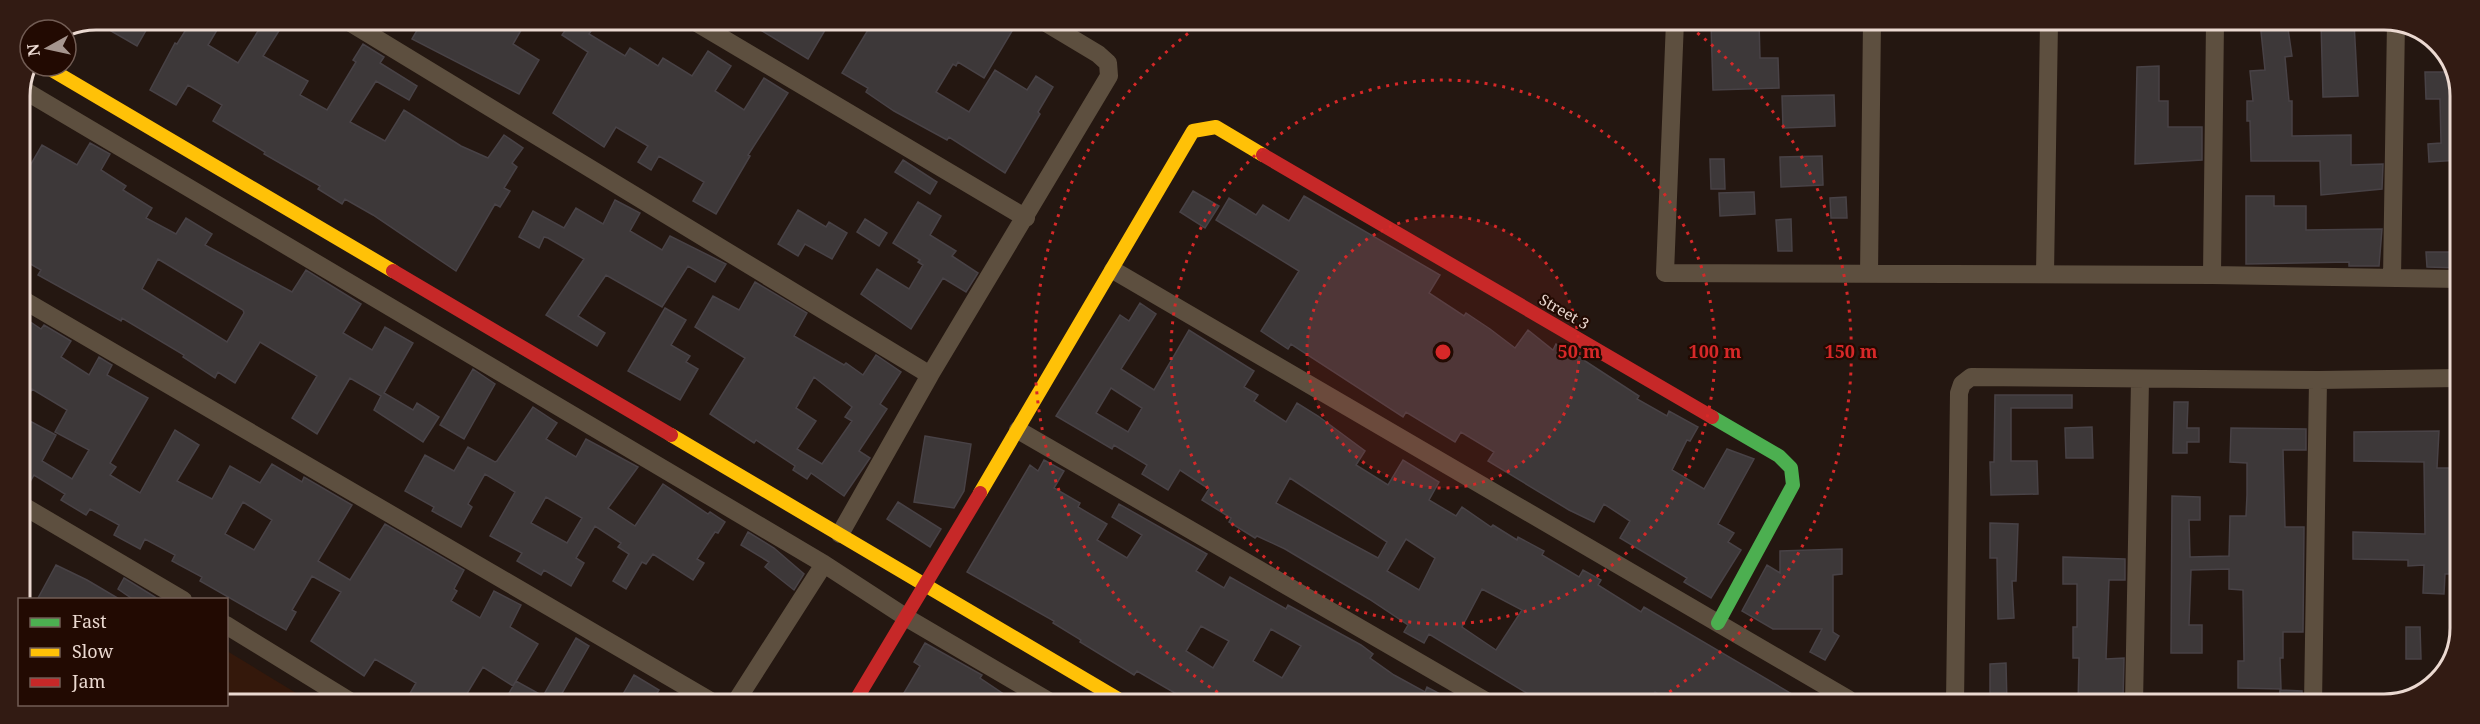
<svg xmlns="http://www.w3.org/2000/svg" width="2480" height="724" font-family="'Noto Serif',serif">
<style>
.built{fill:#34180b}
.building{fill:#3d3839;stroke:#484246;stroke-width:1.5;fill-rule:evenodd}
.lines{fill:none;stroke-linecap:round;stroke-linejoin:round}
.street{stroke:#5d4f3f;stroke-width:18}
.fast{stroke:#4caf50;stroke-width:14}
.slow{stroke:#ffc107;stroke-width:14}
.jam{stroke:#c62828;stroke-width:14}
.ring{fill:none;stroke:#d62828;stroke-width:3;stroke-dasharray:3 6}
.labels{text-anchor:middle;stroke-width:4.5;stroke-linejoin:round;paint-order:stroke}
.street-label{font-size:15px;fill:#ebd9d1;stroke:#220a02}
.rim{fill:none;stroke:#ebd9d1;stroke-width:3}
.centre{fill:#d62828;stroke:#220a02;stroke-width:3}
.ring-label{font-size:18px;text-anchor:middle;font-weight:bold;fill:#d62828;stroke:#220a02;stroke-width:4.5;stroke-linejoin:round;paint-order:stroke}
</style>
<rect width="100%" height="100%" fill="#241711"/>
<path class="built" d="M227 651 311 702H227Z"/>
<path class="building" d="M118 20H152L137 46 111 31Z
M192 20H223L208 45 238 63 265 20H272L282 26 263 56 308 81 300 95 327 110 356 62 353 60 363 44 384 57 380 63 417 86 409 100 376 81 350 122 385 141 404 110 461 146 488 158 504 135 523 148 512 163 517 167 504 188 510 191 500 207 495 204 456 271 373 215 345 199 342 204 318 189 320 186 264 154 265 152 213 121 222 105 188 85 176 105 150 90 175 43 177 44Z
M423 20H527L513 44 539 60 519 94 412 39Z
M572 20H598L589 34 625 56 630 48 658 66 663 58 692 76 708 51 731 66 715 91 744 110 764 78 788 93 748 155 750 156 716 214 693 201 704 182 659 156 651 170 638 162 648 146 616 127 604 147 553 113 588 52 562 35Z
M744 20H831L808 59Z
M874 20 1018 21 984 78 958 62 956 66 953 64 936 92 969 112 995 70 1027 90 1036 76 1053 87 1038 112 1040 114 1005 173 949 137 947 140 894 111 866 92 868 88 842 73Z
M1759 22 1760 58H1778L1779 88 1713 90 1711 24Z
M2260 22H2287L2292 56 2285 57 2289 101H2292V136L2351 135V165L2383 164 2382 189 2321 195 2320 161H2251L2250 121H2247V101H2253L2250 71 2265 70Z
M2321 22H2354L2358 96 2323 97Z
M2159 66V101H2168V127H2202V160L2135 164 2137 67Z
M2425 72H2452L2460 91V160L2429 162 2428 144 2441 143 2440 99H2426Z
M1834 95 1835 126 1783 128 1782 96Z
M90 143 110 154 101 170 126 186 123 190 152 208 146 218 176 234 186 218 212 234 205 245 292 292 306 270 361 304 343 333 372 350 385 327 413 343 384 393 413 410 417 403 439 417 423 442 374 410 381 396 350 378 317 434 292 418 317 376 260 342 235 383 218 372 215 378 183 357 184 355 122 318 121 321 38 275 41 270 20 258V183L42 145 77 165ZM158 259 243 310 244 313 227 342 142 289Z
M1822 156 1823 185 1781 187 1780 157Z
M1710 159H1724L1725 189H1711Z
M903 160 937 182 930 194 895 172Z
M1193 191 1219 206 1205 228 1180 212Z
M1754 192 1755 214 1720 216 1719 193Z
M1304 196 1440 275 1429 293 1464 316 1466 313 1490 329 1515 348 1528 330 1553 350 1556 344 1579 357 1639 396 1637 399 1667 416 1669 411 1698 427 1690 441 1687 440 1672 470 1704 489 1727 449 1754 459 1718 524 1734 533 1728 542 1741 550 1711 598 1684 582 1687 578 1620 538 1630 521 1604 504 1594 522 1569 510 1488 461 1494 452 1461 432 1455 442 1406 412 1403 417 1291 344 1288 349 1261 331 1299 271 1216 220 1229 198 1256 215 1263 205 1289 221Z
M2246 196H2274V206H2306V230L2382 229 2379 266H2349V262L2246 264Z
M1846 197 1847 218H1831L1830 198Z
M615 200 640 213 630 231 662 250 670 236 726 264 715 282 688 266 662 307 606 275 578 316 605 333 597 346 546 315 584 259 548 238 544 237 539 248 519 237 533 211 564 228 576 208 603 224Z
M918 202 941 216 930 235 956 251 952 256 978 273 966 292 943 278 911 329 861 294 877 269 909 289 923 265 918 262 920 260 893 243Z
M798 210 826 227 829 222 847 233 832 259 805 244 798 256 778 244Z
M865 219 887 233 879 246 857 232Z
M1791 219 1792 251H1778L1776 220Z
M2426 252H2460V268L2427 267Z
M755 282 807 313 794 336 844 365 846 363 863 375 876 355 901 372 880 404 887 409 859 451 870 458 844 496 811 473 807 479 793 470 795 466 756 440 754 443 710 414 745 358 695 327 713 296 739 310ZM814 377 852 407 845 417 852 421 822 464 797 449 816 421 796 408Z
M1140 303 1156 314 1121 369 1154 390 1189 330 1254 371 1244 387 1258 395 1254 401 1286 422 1297 403 1318 416 1365 451 1356 465 1388 485 1403 460 1439 482 1429 500 1456 516 1462 507 1491 527 1493 525 1517 540 1518 537 1544 551 1542 555 1579 577 1583 570 1601 580 1598 585 1641 612 1644 607 1809 704H1676L1655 692 1648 704H1545L1429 634 1424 643 1404 632 1408 625 1369 599 1285 549 1257 536 1255 538 1229 522 1231 518 1202 500 1209 489 1180 470 1168 490 1142 474 1147 465 1114 445 1112 449 1056 416 1120 315 1129 321ZM1111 388 1142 408 1128 432 1096 413ZM1290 478 1387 542 1378 558 1276 503ZM1406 539 1435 558 1419 590 1387 571ZM1482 589 1522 610 1496 650 1462 627Z
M665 308 686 320 671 345 690 356 686 362 698 369 680 400 628 371Z
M20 315 41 329 44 325 71 341 61 357 89 375 99 357 112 365 107 375 148 398 110 463 116 467 110 475 140 493 175 430 199 445 177 481 212 499 230 466 260 483 272 464 302 482 304 477 352 505 318 561 350 580 385 524 464 570 454 589 457 591 451 601 480 618 494 591 521 605 510 627 538 644 513 686 483 667 462 702H405L416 683 375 659 364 676 311 641 341 592 312 576 292 610 296 612 286 630 200 581 202 577 172 561 175 555 145 539 140 549 114 535 119 525 90 509 86 515 61 500 65 494 34 475 30 482 20 476V423L27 427 30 421 56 435 42 461 72 479 89 450 55 432 67 410 32 389 29 394 20 389ZM243 502 272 520 254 550 225 534Z
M473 369 495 384 464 439 440 425Z
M1995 395H2072V408H2011V461H2037L2038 494 1991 495 1990 462H1994Z
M2174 402H2188L2187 428H2199V442H2187V453H2173Z
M533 407 557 423 546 439 576 457 586 439 638 467 608 508 635 526 663 484 708 514 710 512 725 522 718 533 715 532 697 559 704 563 693 580 653 554 646 564 642 562 626 589 613 581 629 554 618 547 621 543 595 526 576 558 584 563 571 586 544 570 541 575 517 561 522 553 490 536 515 492 485 474 468 504 472 507 461 527 432 511 434 507 405 491 425 455 454 471 468 447 495 462 497 461ZM546 497 582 518 567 543 531 523Z
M2092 427 2093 458H2066L2065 428Z
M2231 428 2306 429V450H2283L2285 527H2304L2303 632H2283V658H2280L2281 689 2238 688V661H2244L2243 590 2229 589V569L2191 570 2189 625H2202V653H2171L2172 496 2200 497V520H2189L2190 557 2229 556 2230 516H2246L2247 495V463L2230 462Z
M2439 431 2437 468H2459L2458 532H2454V574H2445L2444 594 2423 593 2424 565 2408 566V560L2353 559V532L2425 534 2424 462 2354 461V432Z
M925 436 971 444 964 491 954 508 914 502Z
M1044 460 1064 471 1054 488 1080 503 1078 507 1107 524 1097 540 1127 558 1142 535 1112 517 1119 504 1207 554 1196 571 1224 588 1230 577 1286 609 1288 605 1361 645 1373 654 1370 658 1394 675 1425 692 1427 687 1457 703H1192L1137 671 1134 675 1080 642 1081 640 1053 623 1054 621 967 572 1030 465 1038 471ZM1201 626 1229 641 1213 668 1186 651ZM1271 629 1301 646 1282 678 1253 661Z
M898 502 941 529 930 547 887 519Z
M1990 523 2018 524 2016 581H2012L2014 618 1998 619 1997 558H1990Z
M748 532 774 548 804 574 794 590 765 567 769 562 741 545Z
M1842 549V574L1833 575V632L1839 636 1825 660 1810 652 1822 629H1773L1742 611 1767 565 1780 573V551Z
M2063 557 2125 559V580H2109L2106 659 2124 658 2123 699H2105V704H2078L2079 658H2073V627H2077V584H2063Z
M56 565 87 580 121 600H37Z
M124 578 160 600H134L118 589Z
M2406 627H2420L2421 659H2406Z
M576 638 589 646 557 702H504L516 681 543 696Z
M925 643 982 675 980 678 1017 703H898L920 666 914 662Z
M2006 663 2007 704H1990V664Z
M634 675 659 690 657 693 675 703H618Z
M2280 690 2302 691V704H2279Z"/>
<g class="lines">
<path class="street" d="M346 20 930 375
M692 20 1026 218
M1675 21 1665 273 2212 275 2460 279
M22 89 824 564 907 618 1052 703
M1113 270 1848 699 1851 704
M1869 274 1872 21
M2045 274 2049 22
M2212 275 2215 22
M2392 278 2396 22
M20 298 714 703
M1018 430 1491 704
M20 504 183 600
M840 534 930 375 1109 76 1108 63 1098 54 1043 21
M226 625 351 702
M735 703 824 564
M1955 704 1959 393 1962 384 1971 377 2318 380 2459 378
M2134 704 2140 380
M2313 704 2318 380"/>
<path class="fast" d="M1712 417 1779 456 1791 468 1793 485 1718 623"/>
<path class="slow" d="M45 66 393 271
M671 435 1125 703
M980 493 1193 131 1216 127 1263 155"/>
<path class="jam" d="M1263 155 1712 417
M393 271 671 435
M854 703 980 493"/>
</g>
<circle cx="1443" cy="352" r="136" fill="#d62828" fill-opacity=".12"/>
<g class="ring">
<circle cx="1443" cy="352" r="136"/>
<circle cx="1443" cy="352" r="272"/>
<path d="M1233 702A408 408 0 0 1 1203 22M1683 22A408 408 0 0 1 1650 704"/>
</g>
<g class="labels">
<g class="street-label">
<text transform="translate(1564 312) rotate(30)" y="5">Street 3</text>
</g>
</g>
<path d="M0 0H2480V724H0ZM96 30H2384A66 66 0 0 1 2450 96V628A66 66 0 0 1 2384 694H96A66 66 0 0 1 30 628V96A66 66 0 0 1 96 30Z" fill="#321b13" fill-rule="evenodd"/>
<path class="rim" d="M96 30H2384A66 66 0 0 1 2450 96V628A66 66 0 0 1 2384 694H96A66 66 0 0 1 30 628V96A66 66 0 0 1 96 30Z"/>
<circle cx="1443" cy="352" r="9" class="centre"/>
<g class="ring-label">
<text x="1579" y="358">50 m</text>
<text x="1715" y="358">100 m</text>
<text x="1851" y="358">150 m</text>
</g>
<rect x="18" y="598" width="210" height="108" fill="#220a02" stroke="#725d55" stroke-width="1.5"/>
<rect x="30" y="618" width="30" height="9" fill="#4caf50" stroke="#725d55" stroke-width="1.5"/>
<text x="72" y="628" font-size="18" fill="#ebd9d1">Fast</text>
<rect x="30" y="648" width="30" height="9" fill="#ffc107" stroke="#725d55" stroke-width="1.5"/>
<text x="72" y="658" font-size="18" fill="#ebd9d1">Slow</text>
<rect x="30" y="678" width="30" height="9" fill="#c62828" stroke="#725d55" stroke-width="1.5"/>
<text x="72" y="688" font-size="18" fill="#ebd9d1">Jam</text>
<g transform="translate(48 48) rotate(262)"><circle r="28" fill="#220a02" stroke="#725d55" stroke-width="1.5"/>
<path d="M0-4.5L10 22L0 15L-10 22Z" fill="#a5958e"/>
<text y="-9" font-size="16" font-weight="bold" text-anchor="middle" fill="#ebd9d1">N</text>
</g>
</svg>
